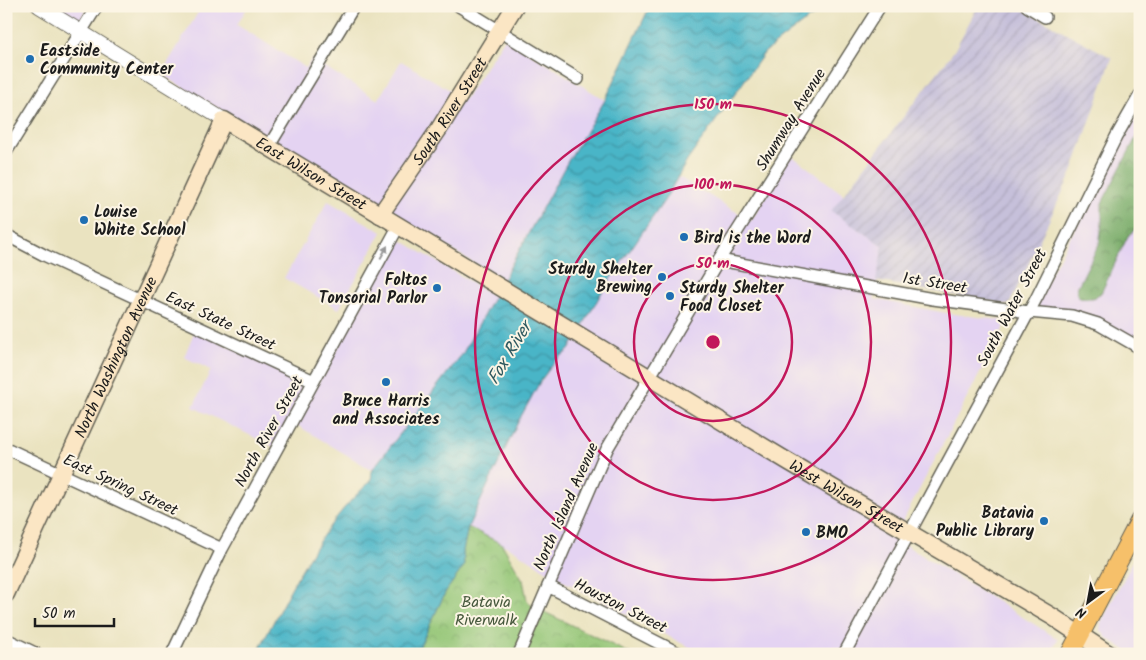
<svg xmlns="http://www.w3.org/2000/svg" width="1146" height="660" font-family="Kalam,sans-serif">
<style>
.built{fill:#e4d3f2}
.industrial{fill:url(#industrial-furrows)}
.forest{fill:url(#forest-crowns);stroke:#4a6442}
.park{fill:url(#park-crowns);stroke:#58714a}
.water{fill:url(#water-waves);stroke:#336872}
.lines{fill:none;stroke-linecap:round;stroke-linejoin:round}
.minor-casing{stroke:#646255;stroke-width:14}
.tertiary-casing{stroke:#646255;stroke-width:16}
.secondary-casing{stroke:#646255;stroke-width:19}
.primary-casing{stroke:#646255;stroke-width:20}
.minor{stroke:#fff;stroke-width:11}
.tertiary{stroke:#fff;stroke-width:14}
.secondary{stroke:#fbe6c4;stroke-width:16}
.primary{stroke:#f6c06b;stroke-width:18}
.oneway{fill:#999}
.ring{fill:none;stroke:#c2185b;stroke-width:2.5}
.poi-dot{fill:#1f6fb2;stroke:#fcf5e5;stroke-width:2}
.labels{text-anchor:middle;stroke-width:4;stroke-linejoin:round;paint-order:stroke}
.poi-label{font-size:16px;font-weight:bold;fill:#1c1c1c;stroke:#fcf5e5;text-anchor:start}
.street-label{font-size:16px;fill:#1c1c1c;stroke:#fcf5e5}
.park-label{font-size:16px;fill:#46583c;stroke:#fcf5e5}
.water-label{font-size:18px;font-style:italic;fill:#2e5960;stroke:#fcf5e5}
.centre{fill:#c2185b;stroke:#fcf5e5;stroke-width:2.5}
.ring-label{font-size:15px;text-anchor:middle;font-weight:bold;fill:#c2185b;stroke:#fcf5e5;stroke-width:4;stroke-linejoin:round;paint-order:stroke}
</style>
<defs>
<pattern id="industrial-furrows" width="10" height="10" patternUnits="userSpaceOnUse" patternTransform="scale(1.25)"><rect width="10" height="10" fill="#c6c0da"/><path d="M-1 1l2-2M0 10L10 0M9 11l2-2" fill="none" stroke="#aaa4ba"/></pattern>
<pattern id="forest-crowns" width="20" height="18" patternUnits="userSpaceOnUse" patternTransform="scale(1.25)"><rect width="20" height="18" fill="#77ab68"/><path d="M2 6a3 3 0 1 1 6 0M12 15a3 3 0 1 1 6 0" fill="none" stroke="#618a55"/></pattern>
<pattern id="park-crowns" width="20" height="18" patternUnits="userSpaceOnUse" patternTransform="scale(1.25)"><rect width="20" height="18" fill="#94c677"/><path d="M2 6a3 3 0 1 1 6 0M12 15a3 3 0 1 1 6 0" fill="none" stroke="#7faa66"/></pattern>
<pattern id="water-waves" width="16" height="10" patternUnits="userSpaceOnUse" patternTransform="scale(1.25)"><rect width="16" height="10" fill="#4ab5c7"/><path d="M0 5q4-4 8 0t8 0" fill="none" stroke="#3d92a1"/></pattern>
</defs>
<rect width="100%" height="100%" fill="#fcf5e5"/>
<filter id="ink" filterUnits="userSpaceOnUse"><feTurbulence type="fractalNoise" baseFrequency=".02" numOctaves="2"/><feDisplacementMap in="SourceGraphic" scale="10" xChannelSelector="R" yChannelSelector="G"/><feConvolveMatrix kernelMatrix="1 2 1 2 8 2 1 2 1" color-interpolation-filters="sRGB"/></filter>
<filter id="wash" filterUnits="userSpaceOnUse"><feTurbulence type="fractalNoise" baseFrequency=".0096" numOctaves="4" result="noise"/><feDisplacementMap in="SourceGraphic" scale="20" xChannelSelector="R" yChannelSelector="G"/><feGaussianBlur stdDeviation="1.12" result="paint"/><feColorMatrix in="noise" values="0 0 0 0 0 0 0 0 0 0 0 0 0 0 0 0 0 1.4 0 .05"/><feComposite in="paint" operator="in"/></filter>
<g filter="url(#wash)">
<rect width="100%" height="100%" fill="#eae3c0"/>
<path class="built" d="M51 6H89L78 23Z
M202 6H248L237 25 306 68 312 59 378 100 401 61 465 99 505 38 605 100 568 161 502 280 161 74Z
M1140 107V343L1033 307Z
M791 155 844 195 832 211 883 246 874 299 946 313 1007 321 894 538 1058 639 1050 654H702L565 582 514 550 468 527 530 397 556 360 569 350 606 285 679 177 751 221Z
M328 201 382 232 339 309 284 278Z
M399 239 494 296 463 353 372 470 295 424Z
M195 330 308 384 274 447 193 407 211 370 184 357Z
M1136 556 1140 559V654H1132L1107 638 1100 629 1101 622Z"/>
<path class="industrial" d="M978 6H1017L1112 58 1073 170 1009 305 876 281 883 246 831 211 954 51Z"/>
<path class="forest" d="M1140 130V225L1128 236 1101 293 1093 298H1080L1077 294V288L1099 244 1102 224V203Z"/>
<path class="park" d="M468 527 502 544 523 580 527 600 532 606 631 654H416L446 591 464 566 463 551Z"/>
<path class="water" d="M650 6H832L808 19 765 52 687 161 664 201 606 285 569 350 556 360 541 380 519 420 468 527 463 551 464 566 446 591 416 654H257C288 594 319 526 371 481L372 470 463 353 568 161 605 100Z"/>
</g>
<g filter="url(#ink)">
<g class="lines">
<defs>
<path id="minor" d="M459 6 578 79
M1027 6 1045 17
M269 146 354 6
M6 152 97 6
M6 235 46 256 314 381
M719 260 933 299 1029 312 1072 316 1098 324 1140 348
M6 448 222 549
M548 586 680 654
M6 639 37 654
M172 654 222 549 398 227
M519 654 607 449 719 260 880 6
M844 654 1037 297 1116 137 1140 95"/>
<path id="tertiary" d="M39 6 224 120"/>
<g id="secondary">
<path id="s1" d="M380 215 439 129 515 6"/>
<path id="s2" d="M6 594 224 120 789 462 1053 617 1109 654"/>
</g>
<path id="primary" d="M1070 654 1140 520"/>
</defs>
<use href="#minor" class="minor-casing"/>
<use href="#tertiary" class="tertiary-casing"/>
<use href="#secondary" class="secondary-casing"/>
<use href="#primary" class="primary-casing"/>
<use href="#minor" class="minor"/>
<use href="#tertiary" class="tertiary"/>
<use href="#secondary" class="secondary"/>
<use href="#primary" class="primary"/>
</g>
<defs><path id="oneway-solid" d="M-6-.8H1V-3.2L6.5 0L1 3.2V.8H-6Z" transform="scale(1.25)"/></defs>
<use class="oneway" href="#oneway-solid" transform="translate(384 252) rotate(-61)"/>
</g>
<g class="ring">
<circle cx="713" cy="342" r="79"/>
<circle cx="713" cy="342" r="158"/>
<circle cx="713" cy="342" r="238"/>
</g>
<g class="poi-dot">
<circle cx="30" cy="59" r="5"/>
<circle cx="84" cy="220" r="5"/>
<circle cx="684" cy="237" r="5"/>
<circle cx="662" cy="277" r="5"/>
<circle cx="437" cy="288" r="5"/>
<circle cx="670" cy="296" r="5"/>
<circle cx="386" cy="382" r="5"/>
<circle cx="1044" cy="521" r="5"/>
<circle cx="806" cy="532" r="5"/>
</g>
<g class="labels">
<g class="poi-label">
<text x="40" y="56">Eastside<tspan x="40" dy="18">Community Center</tspan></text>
<text x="94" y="217">Louise<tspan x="94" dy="18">White School</tspan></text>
<text x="694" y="243">Bird is the Word</text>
<text x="652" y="274" text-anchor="end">Sturdy Shelter<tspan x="652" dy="18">Brewing</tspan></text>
<text x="427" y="285" text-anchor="end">Foltos<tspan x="427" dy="18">Tonsorial Parlor</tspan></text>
<text x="680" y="293">Sturdy Shelter<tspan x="680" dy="18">Food Closet</tspan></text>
<text x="386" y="406" text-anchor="middle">Bruce Harris<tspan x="386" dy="18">and Associates</tspan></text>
<text x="1034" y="518" text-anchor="end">Batavia<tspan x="1034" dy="18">Public Library</tspan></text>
<text x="816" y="538">BMO</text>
</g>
<g class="street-label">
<text dy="6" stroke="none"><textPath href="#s1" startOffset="125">South River Street</textPath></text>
<text transform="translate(790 119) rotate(-58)" y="6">Shumway Avenue</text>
<text dy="6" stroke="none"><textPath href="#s2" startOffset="624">East Wilson Street</textPath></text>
<text transform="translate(935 282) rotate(9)" y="6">1st Street</text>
<text transform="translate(1011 307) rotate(-62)" y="6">South Water Street</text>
<text transform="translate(221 320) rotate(25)" y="6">East State Street</text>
<text dy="6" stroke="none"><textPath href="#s2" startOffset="261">North Washington Avenue</textPath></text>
<text transform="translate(268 431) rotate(-61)" y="6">North River Street</text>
<text transform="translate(121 484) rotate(25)" y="6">East Spring Street</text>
<text dy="6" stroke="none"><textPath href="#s2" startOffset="1249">West Wilson Street</textPath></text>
<text transform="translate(565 506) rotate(-66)" y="6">North Island Avenue</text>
<text transform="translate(621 605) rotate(27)" y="6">Houston Street</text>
</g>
<g class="park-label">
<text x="486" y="607">Batavia<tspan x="486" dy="18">Riverwalk</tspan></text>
</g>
<g class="water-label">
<text transform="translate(509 353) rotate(-59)" y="6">Fox River</text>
</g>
</g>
<circle cx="713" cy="342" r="8" class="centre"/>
<g class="ring-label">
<text x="713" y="109">150 m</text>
<text x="713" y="189">100 m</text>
<text x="713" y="268">50 m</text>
</g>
<rect width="1146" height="660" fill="none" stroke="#fcf5e5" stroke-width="25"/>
<g transform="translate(1088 602) rotate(212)" stroke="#fcf5e5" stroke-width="4" paint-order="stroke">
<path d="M0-4L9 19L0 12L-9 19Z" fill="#1c1c1c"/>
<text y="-8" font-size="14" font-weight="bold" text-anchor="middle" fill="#1c1c1c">N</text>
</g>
<path d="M35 618v8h79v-8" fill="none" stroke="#1c1c1c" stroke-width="2.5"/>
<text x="42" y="618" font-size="15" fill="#1c1c1c" stroke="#fcf5e5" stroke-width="4" paint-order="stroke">50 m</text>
</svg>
